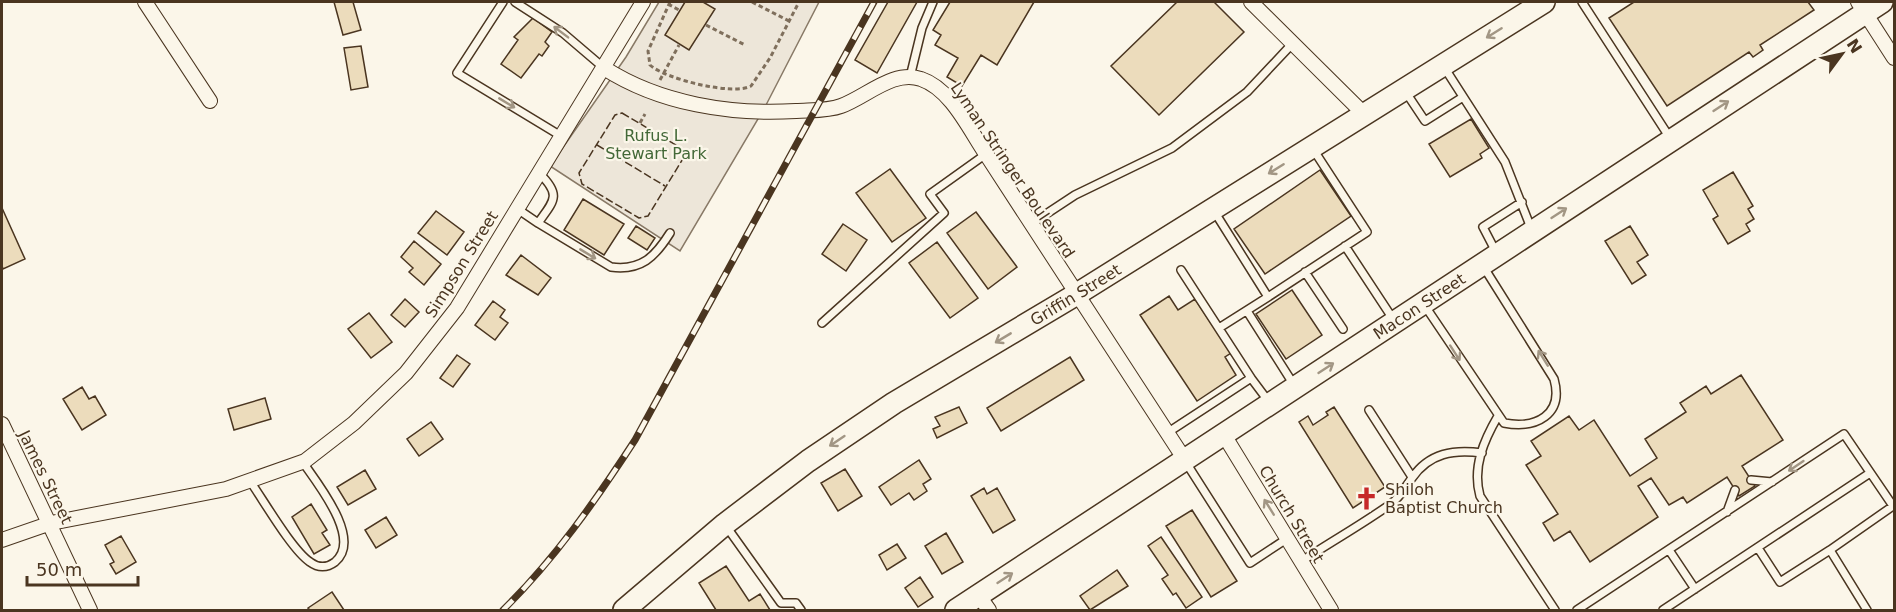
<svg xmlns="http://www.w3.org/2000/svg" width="1896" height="612" font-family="'DejaVu Sans',sans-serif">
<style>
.park{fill:#ede6d9;stroke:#887966;stroke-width:1.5}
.building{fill:#ecdcbc;stroke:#4a3520;stroke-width:1.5}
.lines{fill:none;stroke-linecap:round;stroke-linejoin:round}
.service-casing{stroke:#4a3520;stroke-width:10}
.minor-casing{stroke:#4a3520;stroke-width:16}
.primary-casing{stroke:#4a3520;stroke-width:24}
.path{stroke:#7f6f5c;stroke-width:3;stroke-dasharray:4.5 3;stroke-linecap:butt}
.service{stroke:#fbf6e9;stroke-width:7}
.minor{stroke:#fbf6e9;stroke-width:14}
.primary{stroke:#fbf6e9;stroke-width:21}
.rail-casing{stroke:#4a3520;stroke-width:7}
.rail{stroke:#fbf6e9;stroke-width:4.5;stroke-dasharray:14;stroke-linecap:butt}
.fence{stroke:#4a3520;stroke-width:1.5;stroke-dasharray:8 3;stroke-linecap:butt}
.oneway{stroke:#a29684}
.labels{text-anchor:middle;stroke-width:4.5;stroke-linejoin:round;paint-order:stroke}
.park-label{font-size:16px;fill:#436837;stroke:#fbf6e9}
.street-label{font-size:16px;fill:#4a3520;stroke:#fbf6e9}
.poi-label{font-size:16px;fill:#4a3520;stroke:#fbf6e9;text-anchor:start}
</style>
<rect width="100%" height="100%" fill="#fbf6e9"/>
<path class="park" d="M659 2H819L765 107 680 251 550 166 626 57Z"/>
<path class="building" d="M334 2H353L361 30 343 35Z
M685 2H703L715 9 689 50 665 35Z
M888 2H917L877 73 855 60Z
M950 2H1034L997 65 981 55 962 86 947 77 958 58 935 45 941 35 933 30Z
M1177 2H1214L1244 32 1159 115 1111 66Z
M1634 2H1808L1814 10 1760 45 1763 50 1753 57 1749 52 1667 106 1609 18Z
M533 18 552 32 545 42 549 46 542 56 539 54 521 78 501 64 518 40 514 37Z
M361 46 368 87 351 90 344 48Z
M1471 119 1489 148 1480 154 1482 158 1450 177 1429 144Z
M890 169 926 218 892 242 856 193Z
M1320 170 1351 216 1265 274 1234 229Z
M1733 172 1753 206 1748 209 1754 219 1746 224 1750 231 1728 244 1713 219 1718 216 1703 190Z
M583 199 624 224 604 255 564 230Z
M2 208 25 259 3 269 2 266Z
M436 211 464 232 447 255 418 233Z
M976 212 1017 267 988 289 947 233Z
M843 224 867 240 846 271 822 254Z
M636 226 655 238 647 250 628 238Z
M1630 226 1648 255 1637 262 1646 275 1632 284 1605 241Z
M414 241 441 264 424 285 409 272 413 268 401 257Z
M937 242 978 298 950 318 909 263Z
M521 255 551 278 538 295 506 275Z
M1292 290 1322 335 1286 359 1256 314Z
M1169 296 1178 310 1195 299 1231 353 1225 357 1236 375 1197 401 1140 315Z
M405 299 419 312 405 327 391 315Z
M493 301 505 310 500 317 508 323 495 340 475 325Z
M369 313 392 342 371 358 348 329Z
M457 355 470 364 453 387 440 378Z
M1070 357 1084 380 1001 431 987 408Z
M1741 375 1783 440 1742 466 1755 486 1739 496 1727 477 1687 503 1683 497 1669 505 1651 478 1638 486 1658 517 1590 562 1570 531 1554 541 1543 523 1558 514 1526 465 1541 456 1531 441 1569 416 1579 430 1594 420 1630 476 1657 458 1645 439 1686 412 1680 403 1706 386 1711 394Z
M82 387 89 399 95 396 106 415 82 430 63 399Z
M265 398 271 419 234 430 228 409Z
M959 407 967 423 937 438 933 429 940 426 935 417Z
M1334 407 1385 487 1353 508 1299 422 1308 416 1313 425 1328 415 1326 412Z
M431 422 443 439 419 456 407 439Z
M919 460 931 479 923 484 927 491 914 500 909 493 891 505 879 487Z
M845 469 862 496 838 511 821 483Z
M365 470 376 489 348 505 337 487Z
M984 488 987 494 997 488 1015 520 993 533 971 496Z
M311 504 327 530 322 533 330 545 314 554 292 517Z
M1192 510 1237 581 1211 597 1166 526Z
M386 517 397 535 376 548 365 530Z
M946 533 963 562 942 574 925 546Z
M121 536 136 562 116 574 110 564 114 562 105 545Z
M1161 537 1202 597 1186 608 1176 593 1173 595 1162 579 1168 575 1148 546Z
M897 544 906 558 887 570 879 555Z
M726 566 749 601 760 594 770 610H716L699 583Z
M1117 570 1128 586 1090 610 1080 596Z
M920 577 933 597 918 607 905 588Z
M332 592 344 610H310L308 608Z"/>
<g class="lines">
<defs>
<path id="service" d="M503 2 457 73 561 136
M515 2 563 33 604 68
M1582 2 1670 138
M1444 67 1505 162 1531 228
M910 77 922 28 933 2
M1405 91 1425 121 1463 97
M516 208 538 223C554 201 562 195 539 173
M1214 211 1268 297 1219 328
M538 223 611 267C641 271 655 257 670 233
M1031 224 1075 195 1172 148 1247 92 1293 43
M1345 246 1393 319
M1496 252 1483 227 1522 202
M1305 272 1343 329
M1268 297 1367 232 1313 149
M1425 306 1504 423C1536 429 1564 415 1554 379L1483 266
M1247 311 1294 385
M822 323 944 213 930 194 986 154
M1251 378 1269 402
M1369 410 1412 477
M1498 416C1484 440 1472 467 1480 496L1555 610
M1167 433 1251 378 1181 270
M1185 461 1250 563 1288 538
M1751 480 1772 482
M250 481C264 501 292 550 310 562 318 568 327 568 335 562 363 539 317 483 302 461
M1727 512 1735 490
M726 526 781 603H796L801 610
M1758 548 1780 582 1830 550
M1669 550 1695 589
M1302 561C1332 541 1363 524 1392 503 1401 496 1405 487 1412 478 1429 453 1454 449 1482 453
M1577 610 1844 434 1893 506 1830 550 1867 610
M1663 610 1870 473"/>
<path id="minor" d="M145 2 210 101
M1251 2 1364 114
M1858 2 1894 58
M604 68C660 104 731 115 796 111 811 110 828 111 841 106 866 97 894 69 921 79 951 89 969 129 986 154L1185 460
M2 424 90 610
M1224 435 1331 610
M2 540 51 523 226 489 305 461 354 423 406 373 457 308 643 2
M979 596 989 610"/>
<g id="primary">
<path id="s1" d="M624 610 725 524 808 461 894 403 1077 294 1544 2"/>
<path id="s2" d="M956 610 1882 2"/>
</g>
</defs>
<use href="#service" class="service-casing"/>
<use href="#minor" class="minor-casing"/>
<use href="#primary" class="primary-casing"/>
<path class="path" d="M670 2 648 51 650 65C665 79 733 96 751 86L770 58 799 2
M752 2 789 21
M668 4 679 10
M706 25 745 45
M660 80 679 45
M640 123 645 114"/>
<use href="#service" class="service"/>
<use href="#minor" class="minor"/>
<use href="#primary" class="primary"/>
<defs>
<path id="rail" d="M503 610C554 560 596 500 635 440L874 2"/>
</defs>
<use href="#rail" class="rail-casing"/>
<use href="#rail" class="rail"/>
<path class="fence" d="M622 113 681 148 684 157 648 216 639 218 582 184 579 173 615 115Z
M597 145 665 186"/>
</g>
<defs><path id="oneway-shaft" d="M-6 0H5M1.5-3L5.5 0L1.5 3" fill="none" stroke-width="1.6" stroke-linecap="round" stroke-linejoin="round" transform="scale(1.5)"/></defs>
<g class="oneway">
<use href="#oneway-shaft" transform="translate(561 32) rotate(-143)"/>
<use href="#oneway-shaft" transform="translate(1494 33) rotate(148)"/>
<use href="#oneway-shaft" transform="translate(507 103) rotate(31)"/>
<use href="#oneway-shaft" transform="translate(1721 106) rotate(-33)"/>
<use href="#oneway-shaft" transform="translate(1276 169) rotate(148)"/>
<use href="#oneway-shaft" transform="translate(1559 213) rotate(-33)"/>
<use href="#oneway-shaft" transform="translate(588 254) rotate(31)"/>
<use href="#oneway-shaft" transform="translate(1003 338) rotate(149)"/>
<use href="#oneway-shaft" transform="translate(1455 353) rotate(57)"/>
<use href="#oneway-shaft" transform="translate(1543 358) rotate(-122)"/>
<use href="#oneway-shaft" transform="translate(1326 368) rotate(-33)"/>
<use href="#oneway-shaft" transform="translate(837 441) rotate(146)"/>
<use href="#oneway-shaft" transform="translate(1796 466) rotate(146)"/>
<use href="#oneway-shaft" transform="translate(1269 507) rotate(-122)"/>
<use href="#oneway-shaft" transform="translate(1005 578) rotate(-33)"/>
</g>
<defs>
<symbol id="church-bare" viewBox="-9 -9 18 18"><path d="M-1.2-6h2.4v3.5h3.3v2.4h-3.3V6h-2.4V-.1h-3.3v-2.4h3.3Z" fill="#c62828" stroke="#fbf6e9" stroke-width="2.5" paint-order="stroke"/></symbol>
</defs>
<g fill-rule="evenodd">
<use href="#church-bare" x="1350" y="482" width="33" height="33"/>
</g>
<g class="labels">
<g class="park-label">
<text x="656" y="141">Rufus L.<tspan x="656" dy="18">Stewart Park</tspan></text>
</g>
<g class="street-label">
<text transform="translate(1013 170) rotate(56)" y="6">Lyman Stringer Boulevard</text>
<text transform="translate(461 264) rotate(-58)" y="6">Simpson Street</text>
<text dy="6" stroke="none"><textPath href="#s1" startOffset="552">Griffin Street</textPath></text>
<text dy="6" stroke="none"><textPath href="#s2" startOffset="554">Macon Street</textPath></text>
<text transform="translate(46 477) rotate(64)" y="6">James Street</text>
<text transform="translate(1292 514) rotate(59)" y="6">Church Street</text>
</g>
<g class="poi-label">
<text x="1385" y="495">Shiloh<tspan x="1385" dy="18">Baptist Church</tspan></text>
</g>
</g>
<rect width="1896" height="612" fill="none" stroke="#4a3520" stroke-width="6"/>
<g transform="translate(1842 54) rotate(57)" stroke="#fbf6e9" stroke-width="4.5" paint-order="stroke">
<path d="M0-4.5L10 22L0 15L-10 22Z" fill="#4a3520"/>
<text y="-9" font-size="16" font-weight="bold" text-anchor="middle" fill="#4a3520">N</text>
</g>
<path d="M27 576v9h111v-9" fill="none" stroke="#4a3520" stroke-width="3"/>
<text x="36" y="576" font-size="18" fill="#4a3520" stroke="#fbf6e9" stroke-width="4.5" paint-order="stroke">50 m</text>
</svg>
